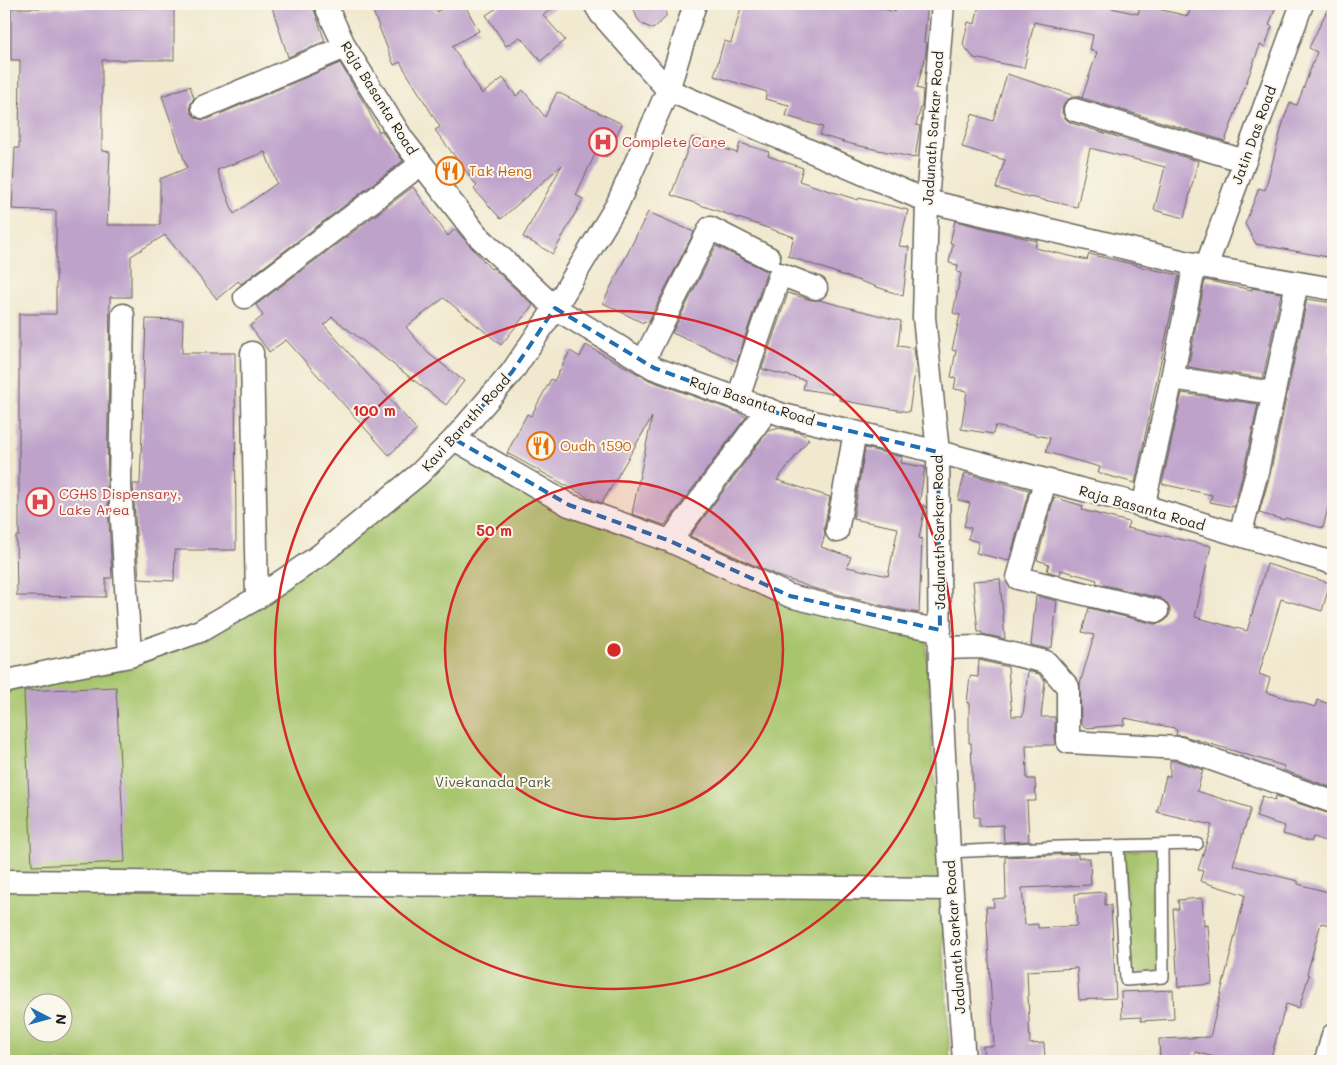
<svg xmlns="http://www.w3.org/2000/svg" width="1337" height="1065" font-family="Mali,sans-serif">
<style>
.green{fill:#a7c56d;stroke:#627044;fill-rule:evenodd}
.building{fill:#bea2ca;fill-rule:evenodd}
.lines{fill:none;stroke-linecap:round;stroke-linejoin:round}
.service-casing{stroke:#67645b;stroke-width:14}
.minor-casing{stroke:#67645b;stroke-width:25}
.service{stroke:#fff;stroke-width:11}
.minor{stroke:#fff;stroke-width:22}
.marked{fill:none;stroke:#1f6fb2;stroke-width:4;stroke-dasharray:10 6;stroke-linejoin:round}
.ring{fill:none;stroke:#d62828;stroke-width:2.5}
.labels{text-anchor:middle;stroke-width:4;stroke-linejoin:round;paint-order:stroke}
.street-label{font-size:14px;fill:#1c1c1c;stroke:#fbf7ec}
.health-label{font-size:14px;fill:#be3a42;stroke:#fbf7ec;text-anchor:start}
.food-label{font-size:14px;fill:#c56008;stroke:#fbf7ec;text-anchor:start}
.park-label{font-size:14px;fill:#4d5738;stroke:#fbf7ec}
.centre{fill:#d62828;stroke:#fbf7ec;stroke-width:2.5}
.ring-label{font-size:15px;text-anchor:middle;font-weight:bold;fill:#d62828;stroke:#fbf7ec;stroke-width:4;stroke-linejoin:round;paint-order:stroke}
</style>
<rect width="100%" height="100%" fill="#fbf7ec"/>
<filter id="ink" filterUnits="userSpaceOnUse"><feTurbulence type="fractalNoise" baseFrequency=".02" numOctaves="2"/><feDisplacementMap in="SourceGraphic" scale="10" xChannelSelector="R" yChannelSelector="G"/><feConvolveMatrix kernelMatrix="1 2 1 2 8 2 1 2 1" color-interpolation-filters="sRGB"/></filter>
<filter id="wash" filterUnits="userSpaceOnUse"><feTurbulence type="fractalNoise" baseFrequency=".0096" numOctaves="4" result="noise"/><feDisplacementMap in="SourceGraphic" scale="20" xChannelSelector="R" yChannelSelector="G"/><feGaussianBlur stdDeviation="1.12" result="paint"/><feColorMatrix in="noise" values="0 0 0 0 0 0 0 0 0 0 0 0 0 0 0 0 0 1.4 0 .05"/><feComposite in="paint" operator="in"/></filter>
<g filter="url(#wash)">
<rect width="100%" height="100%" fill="#f1e9cf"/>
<path class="green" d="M457 450 563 511 926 637 950 1061H4V690L208 639ZM32 1002H62V1032H32Z
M1160 850V972L1131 974 1124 851Z"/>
<g id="blocks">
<path class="building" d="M271 4H312L325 41 288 57Z
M370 4H432L436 12 451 4H464L479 31 452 46 482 94 503 78 516 96 523 90 545 117 557 92 622 124 606 157 596 152 576 195 583 199 553 254 523 237 562 165 501 219 474 189 477 186 435 130 440 127 400 62 394 65Z
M503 4H560L543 15 565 40 541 61 520 37 506 46 486 15Z
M632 4H665L666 17 653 29 642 24 637 18Z
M742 4H861L895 12 897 4H928L924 42 927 43 925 58 917 88 923 90 922 104 916 125 920 126 915 158 851 144 820 135 823 127 786 116 789 105 765 99 767 92 714 76 724 41 731 43Z
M979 4H1094L1138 14 1140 5 1188 16 1192 4H1277L1269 25 1272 26 1265 47 1260 45 1225 141 1079 97H1072L1066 101 1063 106 1062 113 1066 119 1071 123 1198 161 1184 218 1154 210 1165 167 1090 148 1077 207 1030 197V198L996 188 1005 160 962 147 972 114 993 121 1007 74 1082 98 1097 52 1090 50 1093 35 1034 22 1024 68 974 58 963 45 968 22 975 24Z
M1330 4H1333V258L1256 244 1245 224 1259 188 1265 190 1284 119 1290 103 1297 105 1317 52 1309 48Z
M11 8H174V60H102V151L110 152 107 225H160V179L187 168 162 96 190 86 194 98 190 105 191 113 196 118 202 120 208 119 340 63 367 108 379 132 381 130 403 161 241 284 238 281 217 299 165 235 131 256V297H110L107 486 112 578H106V597L17 596 16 536H19V314H56V211L12 209 15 148H19L20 60H11ZM265 152 277 183 234 214 217 170Z
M692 137 737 153 740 143 769 152 768 156 803 168 799 181 858 200 859 198 908 210 899 246 909 247 903 296 788 256 794 237 671 195Z
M413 187 448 236 455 229 491 269 493 268 533 305 501 345 444 298 406 327 428 353 464 381 446 405 332 317 324 325 417 430 389 455 286 340 269 352 250 326 263 316 256 305Z
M648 212 694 232 648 322 644 321 643 323 603 303Z
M955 221 1037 241 1035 248 1087 260 1089 254 1137 265V266L1179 275 1135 483 1098 473 1100 467 1046 452 1050 438 995 426 993 434 961 429 967 391 954 389 956 378 951 377 956 351 952 350 960 315 953 313 961 273 957 272 958 265 949 263 953 244 950 243Z
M716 246 767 271 737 361 672 333Z
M1205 280 1252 290V288L1281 293 1263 378 1188 367Z
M788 293 811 300H819L901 321 898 346 914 348 916 365 909 412 839 400 840 395 803 389 805 380 762 369Z
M1307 299 1333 303V325L1329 352 1333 353V488L1323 528 1285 518 1284 520 1259 513 1270 475Z
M146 319 183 320 182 353H235L236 550H175L174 581 139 579 133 484H140Z
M586 345 649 380 737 412 746 417 665 525 632 514 652 417 602 503 587 497 507 453 527 414 531 416 551 379 554 381 570 351 580 357Z
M1182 393 1258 404 1244 469 1234 507 1210 502 1212 495 1162 484Z
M780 428 801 433 809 439 777 480 830 497 824 529 825 535 821 547 851 557 847 567 888 576 898 528 853 519 865 448 902 457 901 463 925 467 919 505 925 506 919 538 922 539 919 613 896 609 813 588 778 576 690 536 768 431Z
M965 473 1029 490 1009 561 976 553 979 542 968 539 971 528 964 526 970 503 958 500Z
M1054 497 1083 506 1082 510 1129 522 1127 528 1211 546 1195 617 1247 631 1267 564 1330 583 1322 611 1281 599 1259 674 1270 678 1266 692 1315 707 1317 700 1333 705V788L1283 770 1284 766 1184 736 1176 735 1177 731 1174 728 1125 718 1124 725 1085 728 1081 724 1080 684 1094 635 1082 632 1089 608 1154 624 1161 623 1166 620 1170 614V608L1166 602 1160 598 1096 583 1097 580 1061 570 1060 575 1047 571 1049 564 1037 560Z
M1000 579 1005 639 982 634V632H978L973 581Z
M1036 596 1057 601 1052 647H1049V649L1031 645Z
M979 660 1008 667 1012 716H1023L1028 671 1039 674 1045 681 1041 717H1055V745H1026L1027 779H1035L1036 801H1027L1029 841 1004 842 1003 825 979 826V817H974L971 743H969V703H967L970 676 978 677Z
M116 687 125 862 32 866 24 691Z
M1170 761H1177L1203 770 1197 791 1251 808 1233 865 1298 881V884L1328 892 1333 902V911L1330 925 1321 923 1307 974 1309 975 1299 1008 1286 1004 1270 1061H1229L1195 1052V1061H1160L1159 1039 1210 1037 1245 895 1200 881 1203 871 1198 870 1212 825 1157 812 1166 776H1170Z
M1262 796 1275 800 1276 796 1333 815V844L1313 837 1311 842 1283 834 1285 826 1256 817Z
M1078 854V858H1090L1091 885 1022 888 1025 925 1038 924V928L1077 926 1075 894 1105 892V905H1111L1116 998 1079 1000 1077 968 1027 971 1030 1044 1044 1043 1045 1061H984L983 1046H994L986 907H994L993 899 1006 898 1005 857Z
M1202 898 1204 926 1208 925 1212 984 1178 987 1173 909H1179L1178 900Z
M1173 990 1174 1019 1141 1021V1017L1122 1018 1121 992Z"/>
</g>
</g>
<g filter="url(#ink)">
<use href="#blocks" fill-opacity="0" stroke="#67645b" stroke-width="1"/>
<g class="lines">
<defs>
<path id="service" d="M1118 846 1126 980 1163 977 1162 845
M949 852 1059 847 1197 844"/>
<path id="minor" d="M325 4 345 47 403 140 477 235 555 308 654 368 783 415 938 452 1130 502 1333 563
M595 4 601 14 668 90 927 201 1206 267 1333 289
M943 4 927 201 924 317 938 452 940 677 949 852 964 1061
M203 107 345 47
M1075 110 1245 161
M1206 267 1302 4
M245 297 421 164
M123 315 120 486 130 656
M252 353 257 598
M643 362 710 228 769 258
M1172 378 1273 393
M738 398 780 274 816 288
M454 439 569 505 670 541 790 596 893 622 940 630
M1045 481 1018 578 1157 611
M1143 507 1172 378 1195 264
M837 531 855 432
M1240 535 1257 472 1297 283
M670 541 768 409
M940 648 982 647 1046 662 1068 687V742L1180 748 1333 802
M4 682 57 670 130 656 200 631 257 598 320 555 419 474 454 439 512 372 555 308 617 205 668 90 695 4
M4 881 951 889
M1326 1061 1333 1035"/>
</defs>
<use href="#service" class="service-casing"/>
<use href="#minor" class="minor-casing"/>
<use href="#service" class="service"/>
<use href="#minor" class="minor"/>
</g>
</g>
<path class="marked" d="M555 308 654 368 783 415 938 452 940 630 790 596 670 541 569 505 454 439 512 372Z"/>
<circle cx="614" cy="650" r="169" fill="#d62828" fill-opacity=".12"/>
<g class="ring">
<circle cx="614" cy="650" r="169"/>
<circle cx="614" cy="650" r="339"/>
</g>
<defs>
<symbol id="hospital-ring" viewBox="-11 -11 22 22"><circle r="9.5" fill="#fbf7ec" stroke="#e0444e" stroke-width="1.5"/><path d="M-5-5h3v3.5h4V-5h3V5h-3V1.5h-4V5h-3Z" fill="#e0444e"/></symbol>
<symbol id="restaurant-ring" viewBox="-11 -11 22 22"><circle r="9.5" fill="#fbf7ec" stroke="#e8710a" stroke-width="1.5"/><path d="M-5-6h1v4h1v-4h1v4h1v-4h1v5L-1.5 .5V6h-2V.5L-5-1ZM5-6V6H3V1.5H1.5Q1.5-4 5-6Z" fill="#e8710a"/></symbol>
</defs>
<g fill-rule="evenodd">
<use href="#hospital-ring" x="587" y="126" width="32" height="32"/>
<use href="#restaurant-ring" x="434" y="155" width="32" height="32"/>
<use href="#restaurant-ring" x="525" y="430" width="32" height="32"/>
<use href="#hospital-ring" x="24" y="486" width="32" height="32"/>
</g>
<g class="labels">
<g class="street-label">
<text transform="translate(379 98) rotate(58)" y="5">Raja Basanta Road</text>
<text transform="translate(933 128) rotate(-86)" y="5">Jadunath Sarkar Road</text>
<text transform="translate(1254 135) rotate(-70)" y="5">Jatin Das Road</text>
<text transform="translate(752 401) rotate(18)" y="5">Raja Basanta Road</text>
<text transform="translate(466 423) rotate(-48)" y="5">Kavi Barathi Road</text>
<text transform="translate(1142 508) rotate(16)" y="5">Raja Basanta Road</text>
<text transform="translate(939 532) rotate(-91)" y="5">Jadunath Sarkar Road</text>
<text transform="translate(955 937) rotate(-94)" y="5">Jadunath Sarkar Road</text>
</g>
<g class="health-label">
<text x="622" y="147">Complete Care</text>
<text x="59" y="499">CGHS Dispensary,<tspan x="59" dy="16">Lake Area</tspan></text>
</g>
<g class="food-label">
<text x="469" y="176">Tak Heng</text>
<text x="560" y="451">Oudh 1590</text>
</g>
<g class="park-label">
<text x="493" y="787">Vivekanada Park</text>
</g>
</g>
<circle cx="614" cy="650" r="8" class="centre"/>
<g class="ring-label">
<text x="374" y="416">100 m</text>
<text x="494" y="536">50 m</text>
</g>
<rect width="1337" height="1065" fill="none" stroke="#fbf7ec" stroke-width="20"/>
<g transform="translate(48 1018) rotate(96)"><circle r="24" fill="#fbf7ec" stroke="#a29f99"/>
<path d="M0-4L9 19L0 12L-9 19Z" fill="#1f6fb2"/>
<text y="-8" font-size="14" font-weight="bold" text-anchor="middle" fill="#1c1c1c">N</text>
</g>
</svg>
